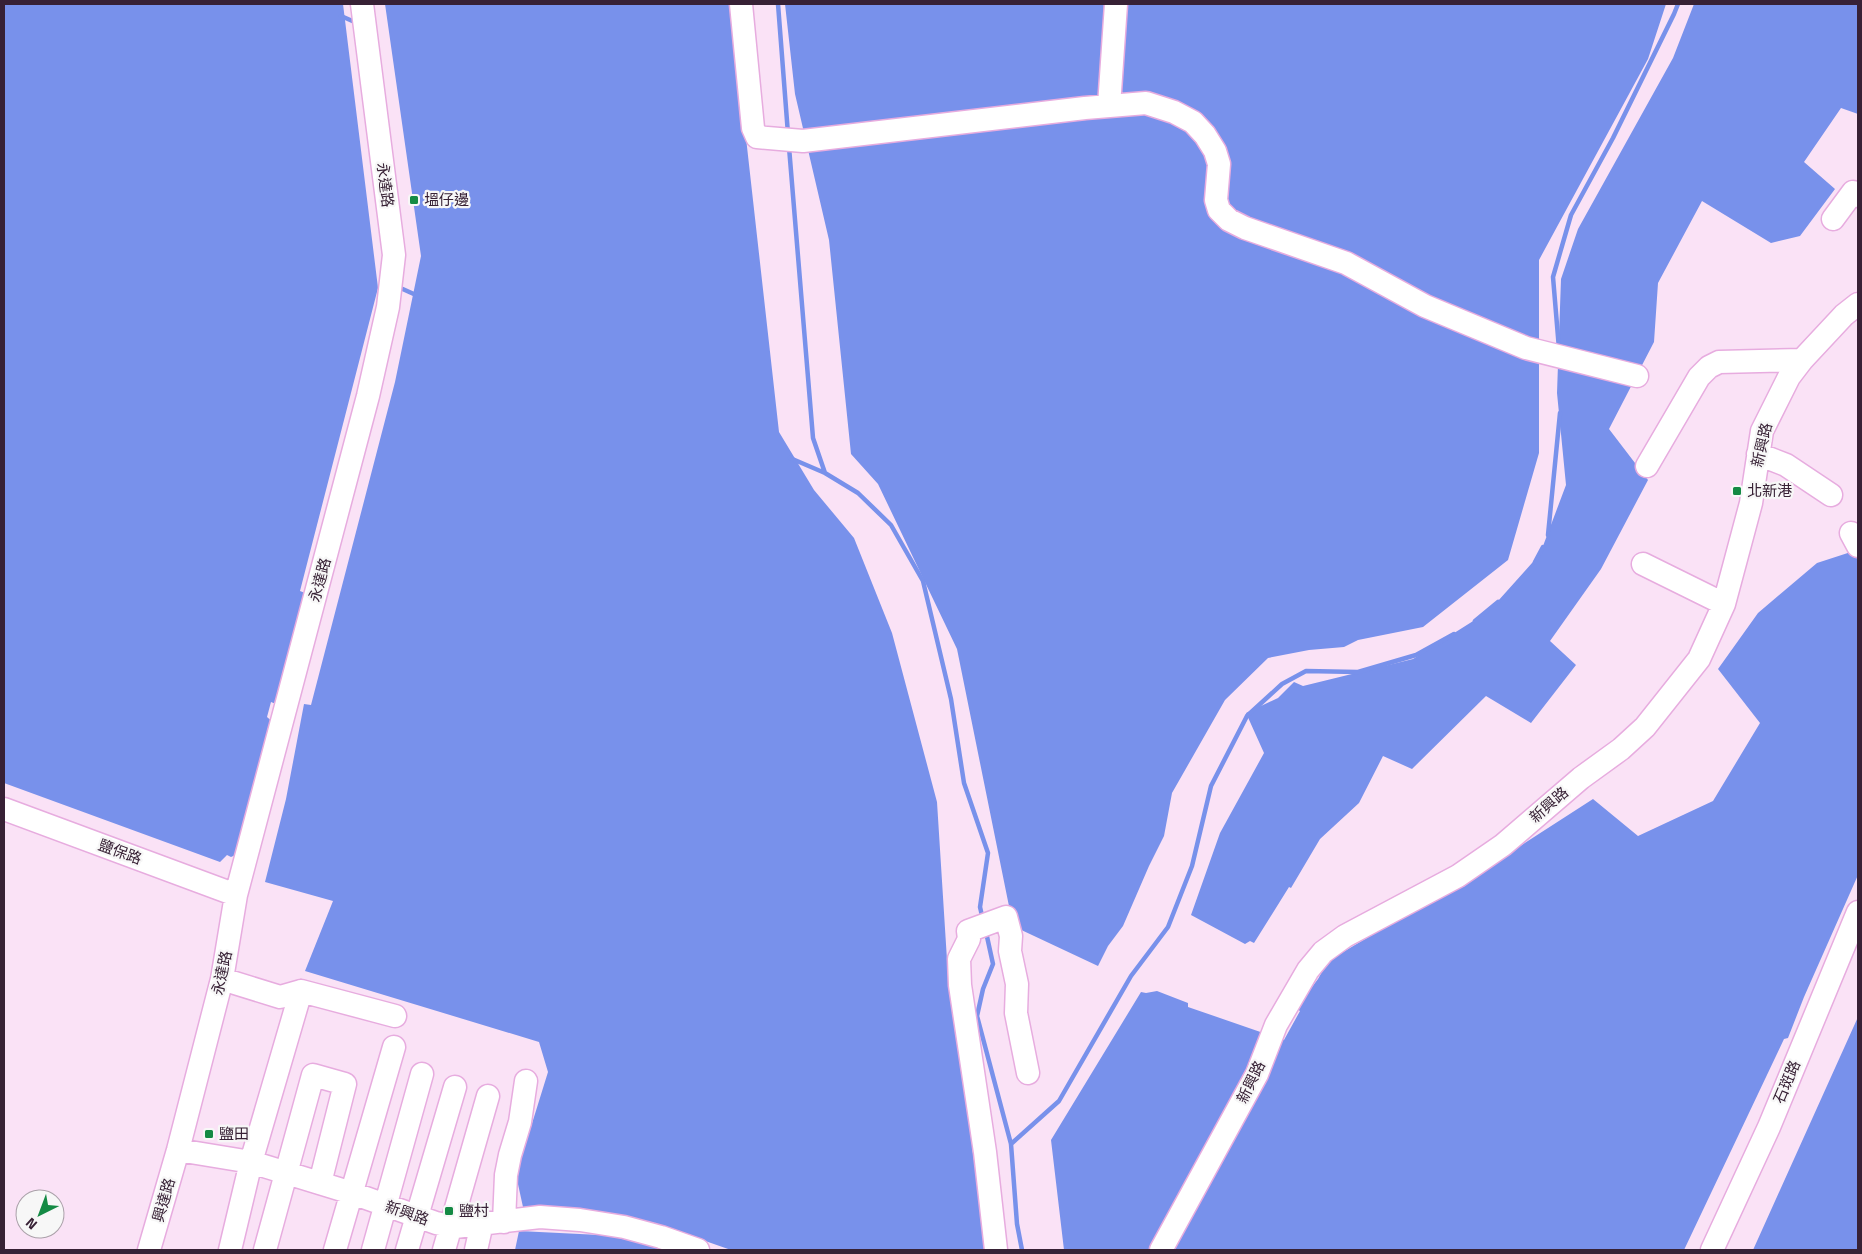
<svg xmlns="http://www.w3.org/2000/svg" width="1862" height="1254" font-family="'Titillium Web','Noto Sans TC',sans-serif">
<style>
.water{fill:#7891eb}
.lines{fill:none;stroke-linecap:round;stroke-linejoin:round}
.stream{stroke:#7891eb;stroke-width:4.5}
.minor-casing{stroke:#e7acdf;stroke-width:25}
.minor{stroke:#fff;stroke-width:22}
.poi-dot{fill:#148a44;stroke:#f7f7f7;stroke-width:2}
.labels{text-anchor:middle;stroke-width:4.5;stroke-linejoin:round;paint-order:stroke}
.street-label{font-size:15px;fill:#372135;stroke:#f7f7f7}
.poi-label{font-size:15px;fill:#372135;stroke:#f7f7f7;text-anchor:start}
</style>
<rect width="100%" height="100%" fill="#fae2f6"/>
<path class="water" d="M4 4H343L378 288 300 591 310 595 281 706 271 702 267 717 275 724 242 852 231 857 227 855 220 862 4 783Z
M385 4H731L779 432 814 490 854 538 892 633 937 802 948 976 980 1137 972 1147 987 1250H731L651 1222 590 1210 523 1207 516 1175 548 1072 539 1042 305 971 333 901 265 882 286 799 304 704 311 705 395 382 421 256Z
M785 4H1666L1648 59 1539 260V453L1508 560 1423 627 1358 640 1344 647 1309 650 1268 658 1225 700 1172 793 1164 836 1149 866 1123 926 1108 946 1098 966 1013 926 957 649 878 484 851 454 829 240 795 94Z
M1694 4H1858V114L1841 108 1804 162 1835 189 1800 236 1771 243 1702 201 1658 283 1654 342 1609 429 1648 480 1601 569 1550 641 1576 665 1531 723 1486 696 1412 769 1383 756 1359 803 1320 839 1291 888 1289 887 1254 943 1250 941 1245 944 1191 915 1220 833 1264 753 1246 713 1278 698 1294 682 1303 686 1413 659 1489 611 1540 554 1566 485 1557 393 1561 279 1578 229 1673 58Z
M1857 550 1858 875 1804 997 1788 1038 1784 1039 1684 1250H1064L1051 1140 1141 992 1146 993 1157 991 1188 1003V1007L1284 1040 1300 1011 1296 1008 1318 979 1328 961 1503 857 1593 799 1638 836 1713 801 1760 723 1718 669 1758 613 1817 563Z
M1858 1017V1250H1753Z
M519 1231 620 1236 668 1250H515Z"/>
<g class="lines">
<path class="stream" d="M778 4 788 134
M341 16 357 23
M789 147 813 438 825 473 858 493 891 525 923 581 951 699 964 783 988 853 980 907 983 920
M396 286 416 295
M1559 349 1553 277 1571 215 1613 138 1674 14 1678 4
M790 458 825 473
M1548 535 1560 413
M1535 562 1543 547
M1475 621 1498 602
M986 932 993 964 983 989 977 1016 1011 1144 1017 1224 1022 1250
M1011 1144 1059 1101 1131 976 1168 927 1192 866 1211 786 1247 716 1282 684 1306 671 1358 672 1416 655 1454 634"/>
<defs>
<path id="minor" d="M741 4 753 128 757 137 803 141 1085 108 1146 103 1174 112 1193 122 1205 135 1215 151 1219 164 1216 200 1219 210 1229 220 1245 228 1346 263 1425 306 1526 348 1637 376
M1109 106 1116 4
M1833 219 1853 192 1858 196
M1758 454 1786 465 1831 495
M1647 466 1699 377 1709 367 1719 362 1802 360
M1851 533 1858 546
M1643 564 1724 604
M4 809 236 895
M222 979 280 997 301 991 395 1016
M178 1150 251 1162 352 1193 436 1223 455 1227 540 1217 580 1220 624 1227 661 1237 698 1250
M504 1222 506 1175 510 1155 520 1122 526 1081
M149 1250 178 1150 222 979 236 895 368 396 388 307 394 255 362 4
M230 1250 251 1162 301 991
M265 1250 313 1075 345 1084 320 1183
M335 1250 394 1047
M373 1250 422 1074
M407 1250 455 1087
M444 1250 488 1096
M476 1250 482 1223
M996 1250 985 1152 960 985 959 959 969 939 968 931 1006 917 1011 936 1010 951 1017 984 1016 1013 1028 1073
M1161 1250 1257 1074 1276 1025 1308 970 1323 952 1345 936 1458 876 1503 845 1581 778 1621 749 1645 727 1699 659 1724 604 1751 503 1762 431 1789 377 1802 360 1844 315 1858 304
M1712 1250 1769 1127 1858 912"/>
</defs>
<use href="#minor" class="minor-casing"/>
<use href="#minor" class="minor"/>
</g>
<g class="poi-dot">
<rect x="409" y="195" width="10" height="10" rx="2.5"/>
<rect x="1732" y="486" width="10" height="10" rx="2.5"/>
<rect x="204" y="1129" width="10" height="10" rx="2.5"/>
<rect x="444" y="1206" width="10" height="10" rx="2.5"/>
</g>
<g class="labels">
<g class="street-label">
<text transform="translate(385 185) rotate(83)" y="5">永達路</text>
<text transform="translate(1762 445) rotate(-77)" y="5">新興路</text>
<text transform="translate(320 580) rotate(-75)" y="5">永達路</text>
<text transform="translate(1549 805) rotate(-41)" y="5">新興路</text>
<text transform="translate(120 852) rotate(20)" y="5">鹽保路</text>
<text transform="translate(222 973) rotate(-78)" y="5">永達路</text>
<text transform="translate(1251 1082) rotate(-64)" y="5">新興路</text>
<text transform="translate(1787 1082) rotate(-67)" y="5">石斑路</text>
<text transform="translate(164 1200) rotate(-74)" y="5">興達路</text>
<text transform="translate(407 1213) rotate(19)" y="5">新興路</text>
</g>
<g class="poi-label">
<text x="424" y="205">塭仔邊</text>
<text x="1747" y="496">北新港</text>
<text x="219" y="1139">鹽田</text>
<text x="459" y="1216">鹽村</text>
</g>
</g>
<rect width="1862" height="1254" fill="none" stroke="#372135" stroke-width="10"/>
<g transform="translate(40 1214) rotate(222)"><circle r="24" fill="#f7f7f7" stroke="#aaa1a9"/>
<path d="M0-4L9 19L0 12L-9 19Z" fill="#148a44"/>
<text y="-8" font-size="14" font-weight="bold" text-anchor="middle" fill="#372135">N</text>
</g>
</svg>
